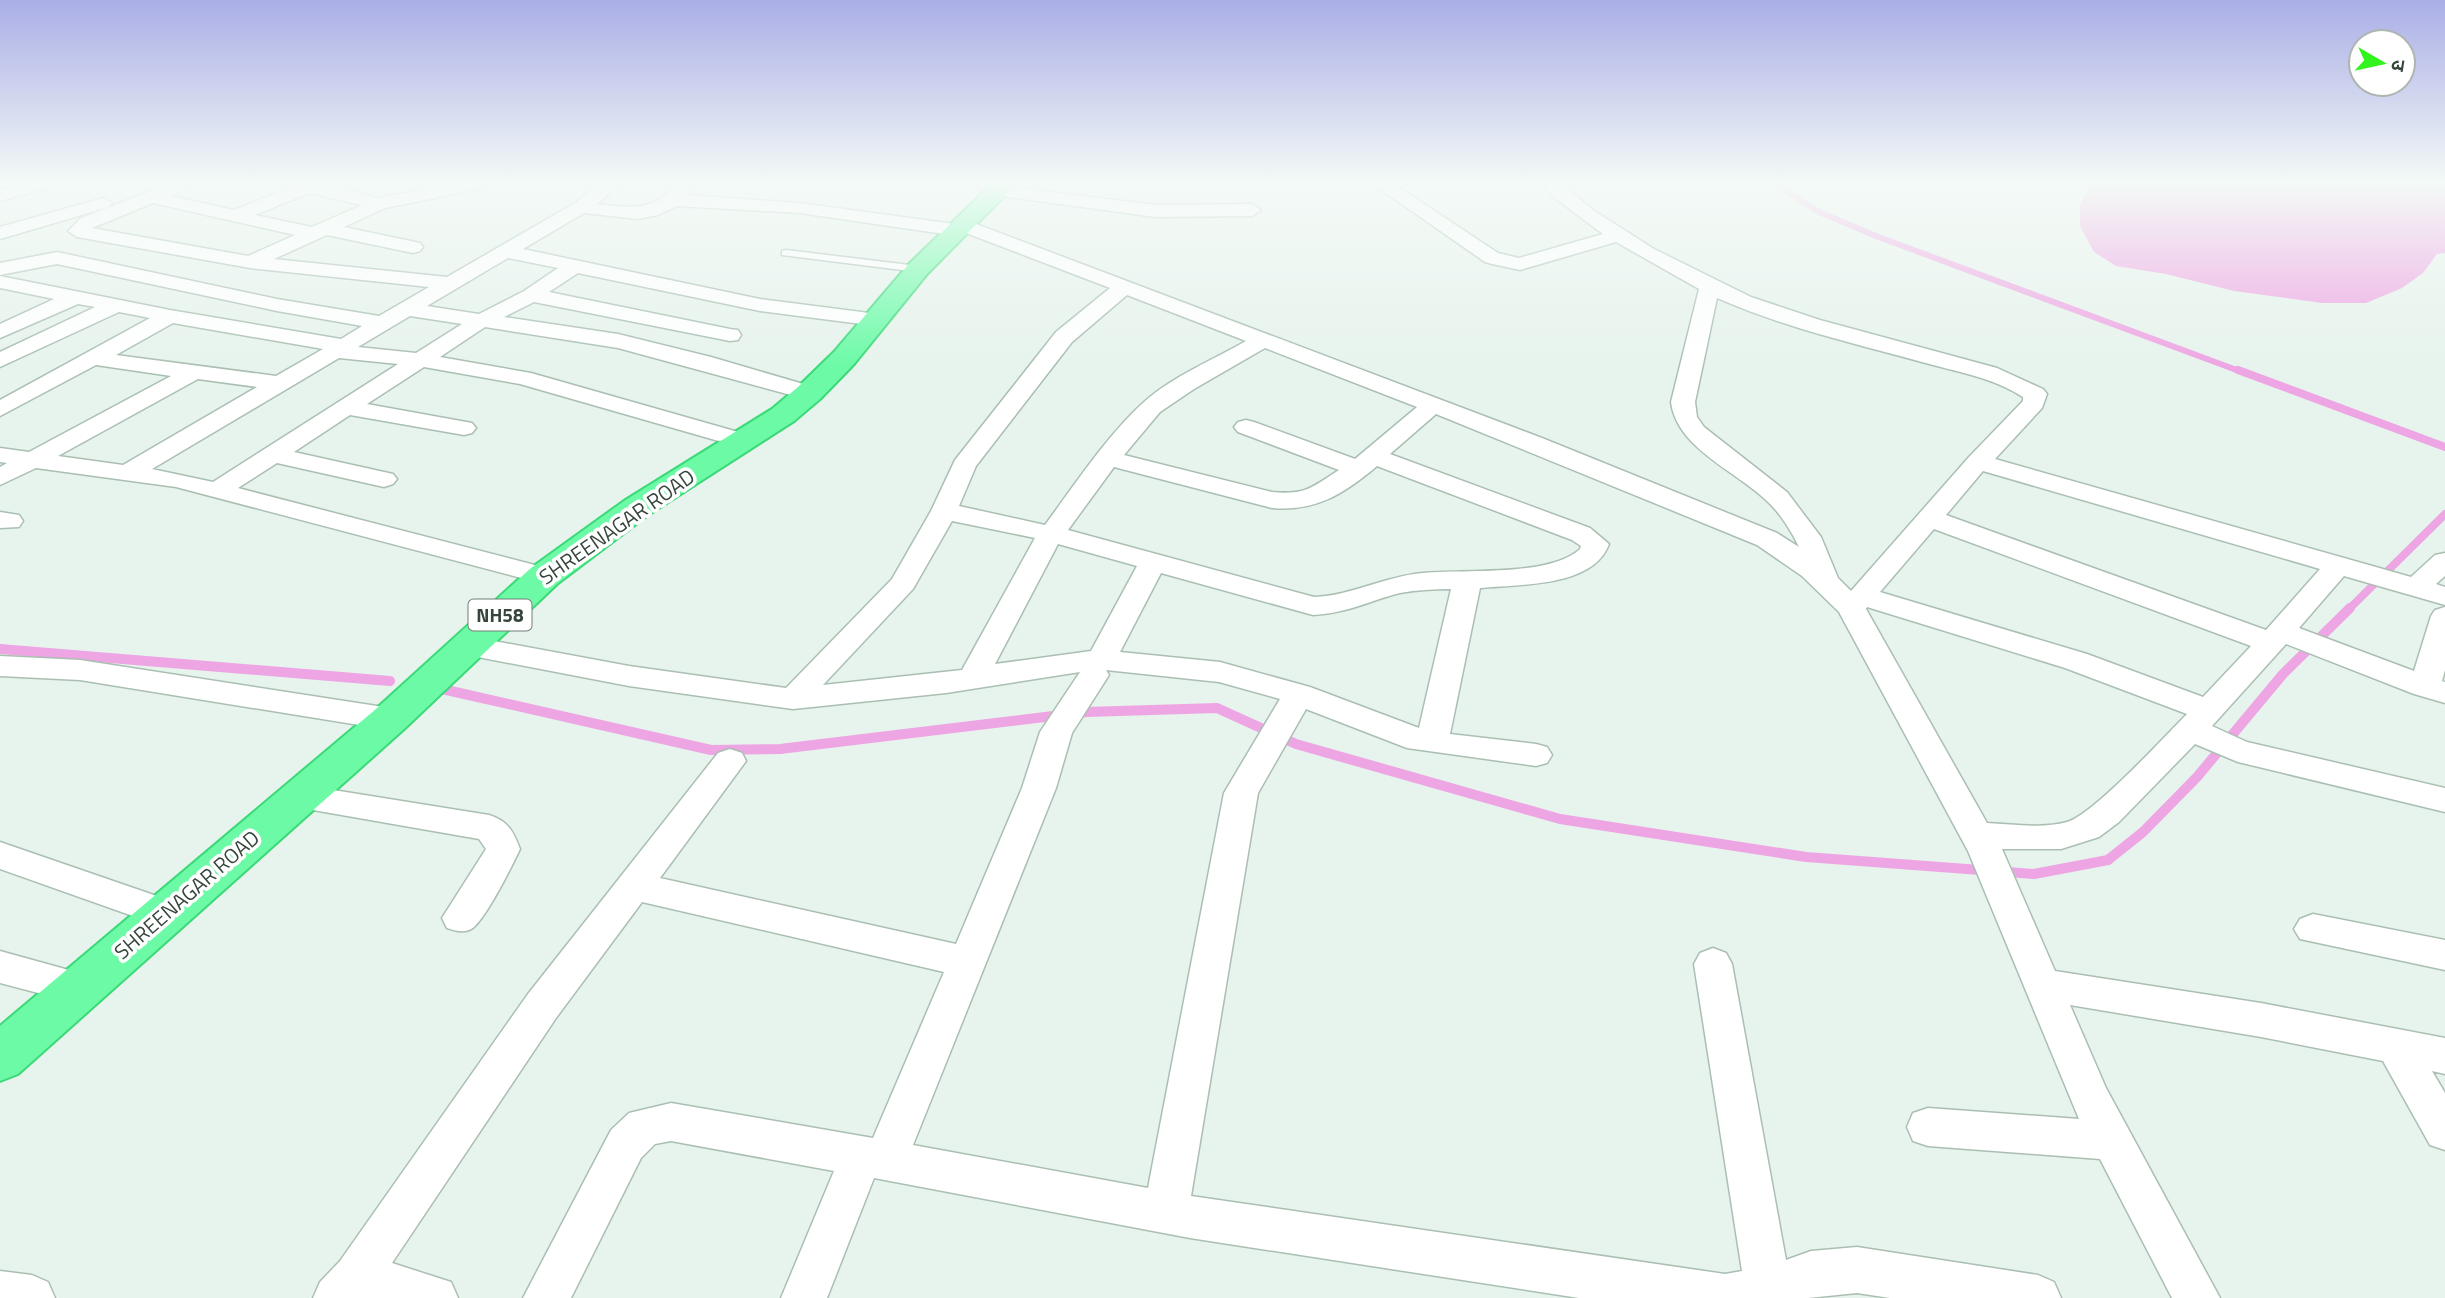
<svg xmlns="http://www.w3.org/2000/svg" width="2445" height="1298" font-family="'Titillium Web','Noto Sans Devanagari',sans-serif">
<style>
.water{fill:#eea5e3}
.lines{fill:none;stroke-linecap:round;stroke-linejoin:round}
.stream-far2{stroke:#eea5e3;stroke-width:6}
.stream-far1{stroke:#eea5e3;stroke-width:8}
.stream{stroke:#eea5e3;stroke-width:10}
.lane-casing{stroke:#aabfb2;stroke-width:3}
.street-casing{stroke:#aabfb2;stroke-width:3}
.highway-casing{stroke:#3bd977;stroke-width:4}
.lane{fill:#fff;fill-rule:evenodd}
.street{fill:#fff;fill-rule:evenodd}
.highway{fill:#6cfaa7;fill-rule:evenodd}
.labels{text-anchor:middle;stroke-width:7;stroke-linejoin:round;paint-order:stroke}
.shield{fill:#fff;stroke:#727e76;stroke-width:2}
.shield-label{font-size:19px;font-weight:bold;fill:#36463c}
.street-label{font-size:21px;fill:#36463c;stroke:#fff}
</style>
<rect width="100%" height="100%" fill="#e7f3ed"/>
<path class="water" d="M2091 184H2445V253L2437 254 2423 273 2402 288 2366 303H2322L2234 291 2166 274 2116 266 2094 252 2080 226V205Z"/>
<g class="lines">
<path class="stream-far2" d="M1776 184 1819 212 1876 236 2242 372"/>
<path class="stream-far1" d="M2238 370 2445 447
M2348 610 2445 514"/>
<path class="stream" d="M0 649 390 681
M442 689 711 750 780 749 1086 712 1217 708 1296 744 1560 819 1806 857 2034 874 2108 860 2143 832 2197 777 2283 674 2350 608"/>
<defs>
<path id="lane" d="M786 250 918 266 923 269 918 272 782 255V251Z"/>
<path id="street" d="M21 184H51L48 188 0 201V190Z
M169 184H195L171 196 234 210 289 188 286 184H323L378 198 451 184H488L479 189 385 208 344 227 420 243 423 247 420 251 413 253 327 235 274 259 447 277 575 203 600 184H621L597 204C628 208 656 212 676 184H692L686 195 800 203 954 224 963 219 1542 438 1777 533 1799 547C1792 532 1780 513 1768 502 1737 471 1677 449 1671 402L1699 289 1616 242 1520 270 1492 264 1485 262 1373 184H1394L1498 253 1519 258 1603 234 1552 196 1544 184H1562L1593 210 1654 249 1751 297 1820 320 1997 368 2043 389 2047 394 2042 408 1995 459 2411 577 2435 555 2445 553V576L2436 584 2445 587V605L2344 576 2299 628 2414 671 2431 616 2435 610 2445 607V670L2442 681 2445 682V703L2414 694 2286 644 2212 726 2247 742 2445 788V812L2238 762 2195 744 2119 822 2099 837 2061 849H2002L2055 971 2261 1003 2445 1038V1074L2432 1071 2445 1093V1150L2430 1145 2383 1061 2261 1037 2070 1005 2106 1088 2220 1298H2172L2100 1159 1928 1146 1913 1141 1907 1127 1913 1113 1928 1108 2079 1119 1968 851 1839 612 1802 576 1757 545 1436 414 1390 454 1590 528 1609 544C1593 588 1518 584 1480 588L1450 734 1536 744 1547 747 1552 755 1547 763 1536 766 1407 748 1306 709 1258 793 1191 1196 1725 1274 1742 1271 1694 964 1700 953 1713 948 1726 953 1732 964 1786 1260 1811 1251 1857 1247 2038 1275 2054 1282 2061 1298H1890L1857 1293 1808 1298H1579L1190 1238 874 1178 827 1298H781L834 1171 671 1141 655 1144 641 1158 571 1298H523L611 1130 629 1113 671 1103 873 1138 944 972 642 902 556 1018 392 1263 451 1282 458 1298H313L320 1282 340 1261 528 994 718 753 730 749 742 753 746 761 660 878 956 944 1022 788 1040 732 1080 672 946 693 793 709 629 686 457 653 452 646 457 639 467 636 629 666 786 688 892 579 931 511 955 460 1056 332 1110 288 966 233 958 236 800 213 677 206 658 215 638 219 584 213 523 249 760 299 877 314 884 316 888 320 884 324 877 326 760 311 578 273 549 292 730 329 738 330 741 335 738 340 730 341 534 302 504 317 618 334 711 357 817 388 821 393 817 398 809 400 618 348 485 327 440 357 531 373 752 436 755 441 752 446 743 448 520 384 424 367 367 404 472 423 476 428 472 433 464 435 350 415 294 452 393 474 397 479 393 484 384 487 277 463 238 488 554 570 558 576 554 582 544 584 176 487 36 468 0 485V467L7 463 0 462V448L29 452 171 376 96 365 0 416V400L150 318 119 312 0 367V352L95 307 78 304 0 338V324L54 299 0 288V276L170 310 341 339 362 326 277 311 57 264 0 275V263L57 252 277 299 379 316 429 287 250 268 77 237 68 231 81 218ZM309 193 362 205 312 227 255 215ZM153 203 295 235 248 256 92 228ZM508 258 558 268 524 291 479 314 427 306ZM1127 295 1246 341C1213 360 1173 376 1144 402 1109 433 1073 487 1045 525L959 506 976 466 1072 342ZM1717 298C1783 327 1853 343 1922 362 1957 372 1992 377 2023 397V401L1969 457 1851 591 1838 578 1821 537 1787 492 1704 427 1697 417 1695 402ZM410 316 462 324 416 353 358 347ZM173 323 323 349 276 376 116 355ZM1265 348 1417 407 1355 459 1254 422 1246 420 1238 422 1234 427 1238 432 1339 470C1311 488 1306 495 1272 492L1124 455 1160 412 1194 389ZM339 358 398 364 213 482 152 469ZM198 379 257 387 123 465 58 456ZM1377 466 1572 540 1581 546 1580 549C1550 577 1463 569 1423 573 1385 576 1351 596 1314 597L1068 530 1114 467 1272 508C1315 512 1344 494 1377 466ZM1983 471 2320 569 2266 630 1946 515ZM952 521 1035 538 962 670 823 685 913 589ZM1934 529 2251 646 2203 697 2087 654 1880 592ZM1058 544 1137 566 1091 651 995 664ZM1161 573 1313 615C1349 613 1368 601 1400 593 1417 590 1434 589 1451 589L1419 728 1310 687 1220 662 1120 652ZM1867 607 2065 668 2187 714C2165 736 2093 815 2067 822 2042 829 2013 824 1987 823L1866 609ZM1106 670 1219 682 1280 699 1224 793 1148 1188 913 1145 1056 788 1072 733 1109 675Z
M999 186 1156 205 1252 204 1261 210 1252 216 1156 217 993 195 990 191Z
M103 198 112 203 109 207 0 239V227Z
M0 512 19 515 23 521 19 527 0 528Z
M0 656 80 660 390 708 401 711 406 719 401 727 390 730 80 680 0 676Z
M302 785 489 815C508 821 513 831 520 849 511 868 488 914 474 927 466 934 456 931 447 928L442 918 486 849 479 839 290 806 285 797 290 788Z
M0 842 177 903 182 913 177 923 164 927 0 869Z
M2313 914 2445 940V970L2300 939 2294 929 2300 919Z
M0 951 94 977 99 988 94 999 80 1004 0 983Z
M0 1271 32 1275 48 1282 55 1298H0Z"/>
<path id="highway" d="M992 184H1016L927 274 854 364 820 399 794 421 648 515 557 584 404 729 18 1074 0 1081V1026L376 709 531 568 624 501 772 409 798 387 834 352 909 264Z"/>
</defs>
<use href="#lane" class="lane-casing"/>
<use href="#street" class="street-casing"/>
<use href="#highway" class="highway-casing"/>
<use href="#lane" class="lane"/>
<use href="#street" class="street"/>
<use href="#highway" class="highway"/>
</g>
<linearGradient id="sky" x2="0" y2="1"><stop stop-color="#aaaee6"/><stop offset="0.5" stop-color="#f4faf7"/><stop offset="1" stop-color="#f4faf7" stop-opacity="0"/></linearGradient>
<rect width="2445" height="366" fill="url(#sky)"/>
<g class="labels">
<rect class="shield" x="468.5" y="599.5" width="63" height="31" rx="5"/>
<g class="shield-label">
<text x="500" y="622">NH58</text>
</g>
<g class="street-label">
<text transform="translate(617 527) rotate(-35)" y="7">SHREENAGAR ROAD</text>
<text transform="translate(187 895) rotate(-41)" y="7">SHREENAGAR ROAD</text>
</g>
</g>
<g transform="translate(2382 63) rotate(99)"><circle r="33" fill="#ffffff" stroke="#afb5b1" stroke-width="2"/>
<path d="M0-5L12 26L0 18L-12 26Z" fill="#33f41e"/>
<text y="-10" font-size="19" font-weight="bold" text-anchor="middle" fill="#36463c">उ</text>
</g>
</svg>
